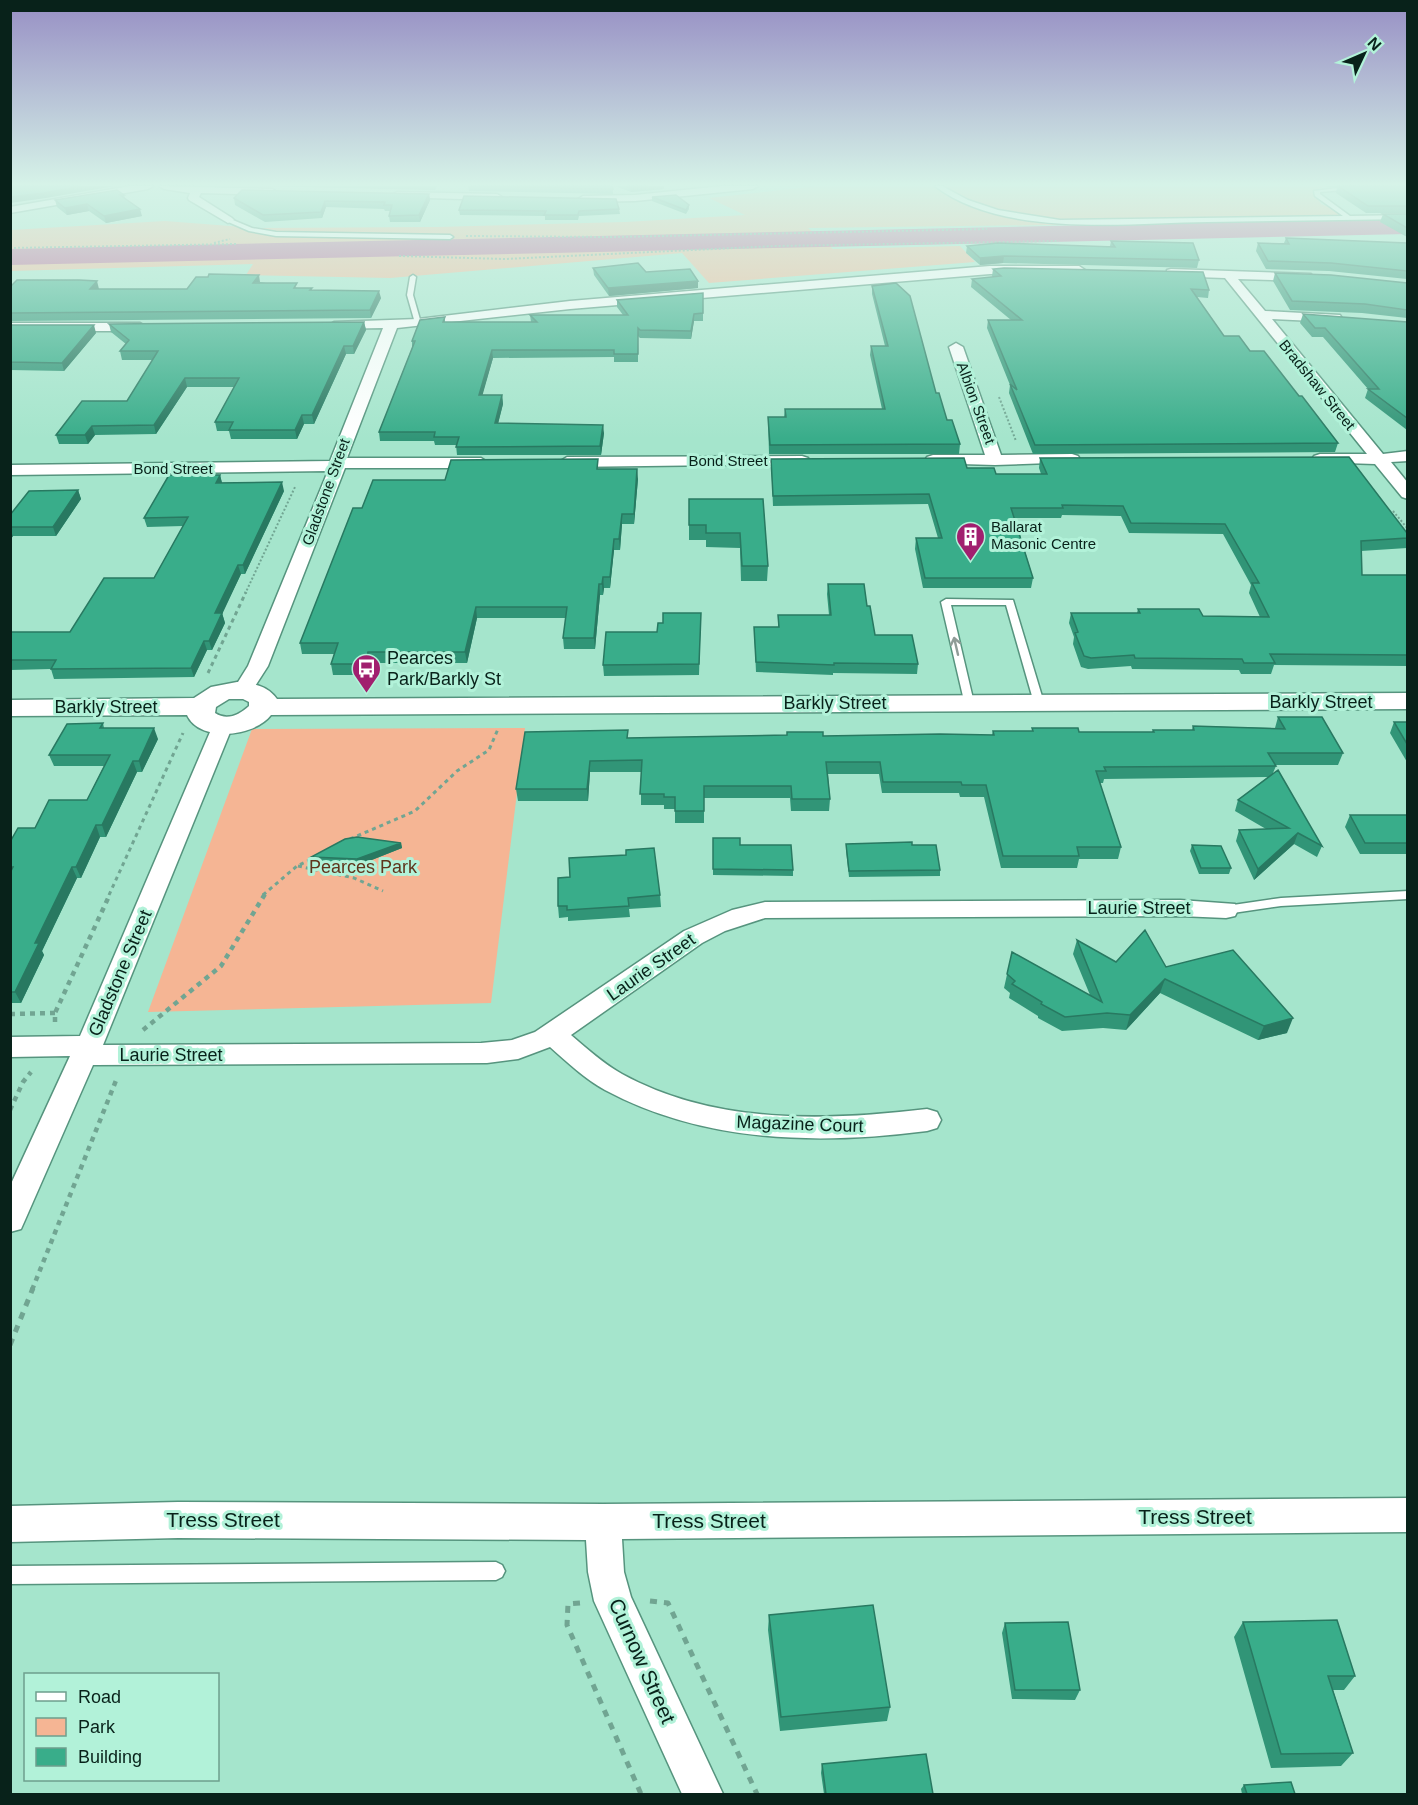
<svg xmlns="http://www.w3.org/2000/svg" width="1418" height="1805" font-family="Helvetica,sans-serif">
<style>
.green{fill:#f5b594}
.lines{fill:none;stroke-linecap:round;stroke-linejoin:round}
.river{fill:#bd578e;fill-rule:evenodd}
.lane-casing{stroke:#56947e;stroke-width:3}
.street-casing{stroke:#56947e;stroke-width:3}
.secondary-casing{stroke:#56947e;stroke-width:3}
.path-far3{stroke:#71a592;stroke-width:2;stroke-dasharray:2 2;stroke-linecap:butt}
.path-far2{stroke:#71a592;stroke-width:3;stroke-dasharray:4 4;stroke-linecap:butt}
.path-far1{stroke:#71a592;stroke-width:4.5;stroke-dasharray:5 5;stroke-linecap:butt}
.path{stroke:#71a592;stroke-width:5;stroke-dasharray:7 7;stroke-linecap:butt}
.lane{fill:#fff;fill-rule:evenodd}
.street{fill:#fff;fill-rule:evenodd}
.secondary{fill:#fff;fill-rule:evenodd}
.wall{fill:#319577}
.shaded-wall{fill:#287961}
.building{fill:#39ad8a;stroke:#287961;stroke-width:1.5}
.oneway{stroke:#909c98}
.labels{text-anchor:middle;stroke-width:6;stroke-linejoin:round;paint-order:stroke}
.far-street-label{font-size:15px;fill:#08221a;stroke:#b2f2d9}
.far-poi-label{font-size:15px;fill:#08221a;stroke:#b2f2d9;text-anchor:start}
.poi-label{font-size:18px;fill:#08221a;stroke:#b2f2d9;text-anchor:start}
.street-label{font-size:18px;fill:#08221a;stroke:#b2f2d9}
.park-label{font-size:18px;fill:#5f351d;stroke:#b2f2d9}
.near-street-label{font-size:21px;fill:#08221a;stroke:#b2f2d9}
</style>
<rect width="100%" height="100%" fill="#a5e5cc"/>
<path class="green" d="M818 186H1338L1323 187 1313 191 1321 204 1364 221 808 228 833 249 960 246 975 262 709 283 682 253 390 278 246 275 253 264 11 271V230L165 221 257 228 437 227 625 222 745 215 709 198Z
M525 728 491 1003 148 1012 252 729Z"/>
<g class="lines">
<path class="river" d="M1408 218V234L10 265V249Z"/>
<defs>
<path id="lane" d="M935 186H942L968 200 998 210 1060 220 1343 216 1315 196 1314 191 1353 186 1355 189 1320 192V194L1350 216 1408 215V219C1341 220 1274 221 1207 222 1127 223 1002 238 935 186Z
M228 218 252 228 276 232 450 235 453 237 450 239 276 236 249 231 226 221Z
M413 275 416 277 413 295 421 323 418 325 415 323 407 295 410 277Z
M946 599 1013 600 1044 703 1043 705 1039 706 1034 703 1006 605H951L974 703 969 706 965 705 941 602Z
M1408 891V899L1281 906 1226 914 1220 910 1226 906 1281 898Z
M496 1562 502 1565 505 1571 502 1577 496 1580 10 1584V1566Z"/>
<path id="street" d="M130 186H153L148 189 10 213V207Z
M159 186 272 189 277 192 272 195 201 193 199 197 232 218 234 220 228 223 189 200 188 198 190 193 164 189Z
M722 186H758L753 189 635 201 583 202 578 199 583 196 635 195Z
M397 192 497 194 502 197 497 200 393 197 392 195Z
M990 266H1079L1085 270 1079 274H990L570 309 397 328 347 458H481L489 463 481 468H345L268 666 250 694H236L233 690 248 666 328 471 10 475V465L330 461 383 328 329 329 327 326 334 322 418 319 570 301Z
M1171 269 1311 274 1313 277 1307 281 1238 279 1265 311 1340 315 1342 318 1340 321 1335 322 1272 319 1383 454 1408 451V461L1391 462 1408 483V499L1402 497 1375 464 1314 462 1312 459 1314 456 1320 454H1367L1225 278 1167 276V270Z
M10 323H140L147 327 140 331H10Z
M956 343 963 347 1001 455 1072 454 1078 456 1080 459 1078 462 995 465 927 463 925 460 927 457 933 455H985L949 347Z
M802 456 808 458 810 461 808 464 567 467 559 462 567 457Z
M223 719 230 721 233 725 103 1045 481 1043 512 1040 535 1032 684 931 732 910 765 902 1180 900 1235 904 1238 910 1235 916 1226 918 1180 916 765 918 725 931 702 943 571 1035C587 1049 604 1064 622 1074 715 1125 826 1121 927 1109L937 1112 941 1120 937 1128 927 1131C818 1145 704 1143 605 1090 585 1079 567 1062 550 1047L518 1059 487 1063 93 1065 25 1220 21 1229 10 1232V1186L70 1056 10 1057V1037L80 1036 213 725 216 721Z
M1408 1498V1532L622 1539 624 1572 631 1597 723 1794H682L594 1601 588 1572 586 1540 178 1538 10 1542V1506L178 1502 603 1504Z"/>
<path id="secondary" d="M237 682C252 683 267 685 277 699L1408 693V709L271 715C254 737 200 743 187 715L10 716V700L194 698 211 687ZM229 699H243L249 702V706C239 715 227 721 215 713L216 707Z"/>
</defs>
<use href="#lane" class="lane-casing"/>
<use href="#street" class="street-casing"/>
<use href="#secondary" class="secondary-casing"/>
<path class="path-far3" d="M466 236 612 237 987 229
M214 243 230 239
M10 248 237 244
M399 256 505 259 776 246 1059 241
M999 397 1016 441
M1393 511 1408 529
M245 594 295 487"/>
<path class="path-far2" d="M208 673 246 592
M350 839 415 811 457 771 489 750 498 729
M298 866 354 878 383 891
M109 895 183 733
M263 895 297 866 314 858"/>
<path class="path-far1" d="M10 1014 55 1013
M55 1022V1013L110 894
M143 1030 221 966 265 894
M10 1110 23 1082 31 1072
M32 1290 117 1078"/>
<path class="path" d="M10 1345 33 1288
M650 1601 668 1603 757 1794
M580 1603 568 1604 567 1625 641 1794"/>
<use href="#lane" class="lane"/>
<use href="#street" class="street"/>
<use href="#secondary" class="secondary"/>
</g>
<path class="wall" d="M258 186H437L435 190Z
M468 186 613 189V194L469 191Z
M615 186H664V189L631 192Z
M1325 186H1407V213H1366L1336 193 1337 187H1327Z
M429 194 430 200 420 222H390L389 216 390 211H385L384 209 326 207 322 218 265 222 235 205 234 198Z
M124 195 125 198 142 216 106 223 89 211 67 215 57 207 55 200Z
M652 197 689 205V209L686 214 652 201Z
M619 209 620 214 579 216 578 220H545V216L460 215 459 210Z
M1383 214H1407V237L1380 222Z
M1286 238 1407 243V279L1329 271 1266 269 1256 251 1258 243H1284Z
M1111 241 1199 260 1197 268 1003 263 980 265 966 253 967 246H1110Z
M593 268 646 272 698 281V288L609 296 594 275Z
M993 269 1209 290 1208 298 1197 297 1224 336 1250 351 1299 396 1338 443 1335 452 1033 454 1009 393 1010 385 987 328 988 320H1011L971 287 972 279 993 277 992 276Z
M1275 273 1407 283V318L1362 313 1290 310 1273 281Z
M260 282 298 288H312V290L381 298 371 318 10 321V287L99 289H187Z
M872 286 936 393 947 420 960 444 959 454H769L768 417H784L785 409H882L870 355 871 346H885L872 294Z
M703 293V321H694L691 339 640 338 638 336V362H614V357L493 358 482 395H502L503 404 498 423 604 433 601 455H457L456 445H435L434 441H380L379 432 412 348V341L445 317V322H531L530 315H623L617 307V300Z
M1303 314 1407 322V430L1365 398 1368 389 1323 337H1312L1300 323Z
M364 322 366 330 354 354H346L314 424H304L297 439H231L229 431H217L215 422 234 387H187L156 434 95 435 88 444H59L56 435 127 401 153 360H122L120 351 126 344 111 332 109 324Z
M10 325 96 333 64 371 10 370Z
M1040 458 1407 533V548L1361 551 1362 575H1407V666L1274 665 1271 674H1241L1239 670 1132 669 1131 666 1088 669 1081 667 1073 644 1074 637 1069 623 1071 613H1137L1138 609 1203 616 1260 617 1249 593 1251 585 1223 534 1129 533 1121 516 1062 515 1061 518H1015L1033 578 1031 588H923L915 549 916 538H938L928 504 773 506 771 459 967 468 996 474H1041L1039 468Z
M599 469 638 479 634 524H622L620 550H614L610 588H604L603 595H600L595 649H564L563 638 566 618H477L467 663H370L367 675H333L331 664 334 654H302L300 643 362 508 445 480Z
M220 475 222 483 284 491 245 574H241L222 613 225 623 212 650H207L194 677 54 679 51 669 10 670V632H70L154 578 183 526 147 527 144 518Z
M78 490 81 499 56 536H13L10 540V515Z
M689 499H763L768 566 767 581H741L740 548 706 547V540H689Z
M828 584 867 606 875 635 918 664 917 674 833 673V675L756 672 754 627H778V615H829L827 594Z
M701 613 699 675 604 676 603 665 657 632 663 623Z
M1278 717 1343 753 1338 765H1275L1276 766 1273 773 1322 846 1317 857 1294 844 1254 880 1236 841 1239 830 1266 829 1235 811 1238 800 1268 777 1104 779 1103 783H1100L1121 847 1118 859H1079L1077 868H1001L984 797H960L959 793H882L879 774H828L830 799 829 811H791L790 798H704V823H675V809H664V805H641V772H590L588 801H518L516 789 628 738 823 736 992 735 993 731H1032V728L1079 732H1152L1153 730H1192L1193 726 1275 728Z
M1394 722H1407V762L1390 733Z
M103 723 104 728 158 739 142 772H137L106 837H100L81 878H77L42 951 44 955 21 1003H10V842L87 800 104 766H54L49 755Z
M1350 815H1407V854H1360L1345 827Z
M713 838 740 845 793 870V876L713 875Z
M401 843 402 848 359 865 312 862 311 857Z
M846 844 912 845 940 870V876L849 877 846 850Z
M1192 845 1231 868 1229 874H1199L1190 851Z
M558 878 660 895 661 907 629 909 630 917 568 921V917L559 918 558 906Z
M1077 940 1116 962 1166 967 1287 1033 1258 1040 1160 993 1126 1030 1103 1028 1062 1031 1038 1018V1016L1009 998 1010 993 1004 988 1012 952 1090 995 1073 954Z
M769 1615 890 1707 887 1721 780 1731 768 1630Z
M1243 1622 1355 1676 1344 1690H1333L1353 1753 1341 1766 1271 1768 1234 1637Z
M1005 1623 1080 1690 1075 1700 1012 1699 1002 1633Z
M822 1764 933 1794H824L821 1773Z
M1244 1785 1295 1794H1242L1241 1789Z"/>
<path class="shaded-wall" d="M81 186H115L46 198 10 203V197Z
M648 186H664V189L631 192 630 188Z
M429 194 430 200 420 222 419 215Z
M325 201 326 207 322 218 321 212Z
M87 204 89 211 67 215 65 208Z
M140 209 142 216 106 223 104 216Z
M1004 256 1003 263 980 265V258Z
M259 275 260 282 253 283Z
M97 281 99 289H90Z
M698 281V288L609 296 608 288Z
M379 291 381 298 371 318 370 310Z
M694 314V321L691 339V331Z
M364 322 366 330 354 354 353 346Z
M94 325 96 333 64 371 62 363Z
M344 346 346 354 314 424 312 415Z
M492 350 493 358 480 404 479 395Z
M185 378 187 387 156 434 154 425Z
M502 395 503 404 496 432 495 423Z
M302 415 304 424 297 439 295 430Z
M603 425 604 433 601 455 600 446Z
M92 426 95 435 88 444 85 435Z
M637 469 638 479 634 524V514Z
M220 475 222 483H216Z
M282 482 284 491 245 574 243 565Z
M78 490 81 499 56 536 53 527Z
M622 514V524L620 550 619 539Z
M10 529 13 536 10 540Z
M614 539V550L610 588V577Z
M238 565 241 574 219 621 222 613 225 623 212 650 209 641 215 613Z
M603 577 604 588 603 595 602 584Z
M599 584 600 595 595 649 594 638Z
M476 607 477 618 467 663 465 652Z
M204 641 207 650 194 677 191 668Z
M368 652 370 663 367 675 365 664Z
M154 728 158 739 142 772 139 761Z
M133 761 137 772 106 837 102 825Z
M590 761V772L588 801 587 789Z
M96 825 100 837 81 878 76 867Z
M1298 833 1294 844 1254 880 1258 869Z
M401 843 402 848 359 865 357 859Z
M72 867 77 878 42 951 44 955 21 1003 15 992 35 943Z
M1165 979 1160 993 1126 1030 1130 1015Z
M1293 1018 1287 1033 1258 1040 1264 1026Z"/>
<path class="building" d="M10 186H81L44 193 10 197Z
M471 186H612L613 189Z
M626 186H648L630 188Z
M1338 186H1407V206H1368Z
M117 190 124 195H120L140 209 104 216 87 204 65 208 55 200Z
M242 190 429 194 419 215 389 216 392 205H384L385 202 325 201 321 212 263 215 234 198Z
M676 195 689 205 686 210 652 197Z
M464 196 616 199 619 209 579 211 578 215H544L546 211 459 210Z
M1383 214H1407V228Z
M1286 238 1407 243V271L1331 263 1268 261 1258 243 1289 244Z
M1111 241 1193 243 1199 260 1004 256 980 258 967 246 998 243 1115 247Z
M638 263 646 272 690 269 698 281 608 288 593 268Z
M1004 268 1203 272 1209 290 1191 289 1224 336H1239L1250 351H1264L1299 396H1302L1338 443 1035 445 1010 384 1017 390 988 320H1022L972 279 1001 276 993 269Z
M1275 273 1331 275 1407 283V310L1365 304 1292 301Z
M209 274 259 275 253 283H297L294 288H312L310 290 379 291 370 310 10 313V287L17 280H79L97 281 90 289H187L196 277H208Z
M896 283 910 296 936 393H939L947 420H952L960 444 770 445 768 417H786L785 409H885L871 346H888L872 286Z
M703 293V313L694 314 691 331 640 330 638 328V354H614V350H492L479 395H502L495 423 603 425 600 446 456 447 459 437H434L435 432H379L415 341H412L420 320 445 317 443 322H537L530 315H628L617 300Z
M1303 314 1407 322V418L1368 389H1379L1325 328H1315Z
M364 322 353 346H344L312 415H302L295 430H229L233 422H215L239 378H185L154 425 92 426 85 435H56L82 401H127L158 351H120L129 340 109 324Z
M10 325H94L62 363 10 362Z
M1349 457 1407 533V538L1361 541 1362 575H1407V655L1270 654 1275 663H1244L1242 659 1135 658 1134 655 1091 658 1084 656 1075 633 1078 632 1071 613H1140L1138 609H1199L1203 616 1269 617 1252 583H1259L1225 524 1131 523 1123 506 1062 505 1063 508H1011L1033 578H925L916 538H942L929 494 773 496 771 459 964 458 967 468H994L996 474H1047L1040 458Z
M598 459 597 469H637L634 514H622L619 539H614L610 577H603L602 584H599L594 638H563L567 607H476L465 652H368L365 664H331L338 643H300L353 508H362L373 480H445L451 460Z
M169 475H220L216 483 282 482 243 565H238L215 613H222L209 641H204L191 668 51 669 56 660H10V632H70L104 578H154L188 517 144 518Z
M78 490 53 527H10V515L29 491Z
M689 499H763L768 566H742L740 533H706V525H689Z
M828 584H864L867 606H870L875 635H912L918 664 834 663V665L756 662 754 627H779L778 615H831Z
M663 613H701L699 664 603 665 606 632H657L658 623H663Z
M1278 717H1322L1343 753H1268L1276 766 1104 767 1106 771H1096L1121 847H1077L1079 856H1003L986 785H962L961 782H883L880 762H826L830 799H792L791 786H704V811H675V797H664V794H640L642 760 590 761 587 789H516L525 732 628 730 627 738 787 735V732H823V736L940 734 994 735 993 731H1033L1032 728H1078L1079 732H1154L1153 730H1194L1193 726 1285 729Z
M1394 722H1407V744Z
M103 723 100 728H154L139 761H133L102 825H96L76 867H72L35 943H39L15 992H10V873L13 867H10V842L18 828H35L49 800H87L110 755H49L67 724Z
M1278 770 1322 846 1298 833 1258 869 1239 830 1289 828 1238 800Z
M1350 815H1407V843H1365Z
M357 837 401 843 357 859 311 857 345 839Z
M713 838H740V845H791L793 870 713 869Z
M912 842V845H936L940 870 849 871 846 844Z
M1192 845 1221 846 1231 868H1201Z
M654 848 660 895 628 898 629 906 567 910V906H558V878L570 877 569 858 626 855V850Z
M1145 930 1166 967 1233 950 1293 1018 1264 1026 1165 979 1130 1015 1107 1013 1065 1017 1041 1004 1042 1002 1012 984 1015 981 1007 974 1012 952 1102 1002 1077 940 1116 962Z
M873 1605 890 1707 781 1717 769 1615Z
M1337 1620 1355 1676H1328L1353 1753 1281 1754 1243 1622Z
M1068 1622 1080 1690H1015L1005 1623Z
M926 1754 933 1794H826L822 1764Z
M1291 1782 1295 1794H1247L1244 1785Z"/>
<defs><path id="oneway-shaft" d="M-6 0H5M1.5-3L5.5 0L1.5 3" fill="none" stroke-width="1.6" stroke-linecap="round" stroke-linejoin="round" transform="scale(1.5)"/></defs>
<use class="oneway" href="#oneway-shaft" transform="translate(956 646) rotate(-103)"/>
<linearGradient id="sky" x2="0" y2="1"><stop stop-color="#978fc4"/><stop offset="0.42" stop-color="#d6f3e8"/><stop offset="1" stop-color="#d6f3e8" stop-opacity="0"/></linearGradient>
<rect width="1418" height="439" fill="url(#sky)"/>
<defs>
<symbol id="building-pin" viewBox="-11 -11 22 30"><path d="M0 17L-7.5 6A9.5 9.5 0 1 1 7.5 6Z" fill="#a11f6f" stroke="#b2f2d9"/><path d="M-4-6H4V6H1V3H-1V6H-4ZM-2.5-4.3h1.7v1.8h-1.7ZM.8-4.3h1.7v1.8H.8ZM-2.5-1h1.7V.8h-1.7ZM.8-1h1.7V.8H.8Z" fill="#fff"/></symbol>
<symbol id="bus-pin" viewBox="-11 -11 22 30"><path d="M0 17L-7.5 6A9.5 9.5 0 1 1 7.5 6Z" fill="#a11f6f" stroke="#b2f2d9"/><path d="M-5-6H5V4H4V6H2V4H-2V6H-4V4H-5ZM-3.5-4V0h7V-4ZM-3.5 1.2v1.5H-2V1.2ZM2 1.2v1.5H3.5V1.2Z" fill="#fff"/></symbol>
</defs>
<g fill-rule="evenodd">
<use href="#building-pin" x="954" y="520" width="33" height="45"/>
<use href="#bus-pin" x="350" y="652" width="33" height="45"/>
</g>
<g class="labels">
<g class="far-street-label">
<text transform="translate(1317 385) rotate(51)" y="5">Bradshaw Street</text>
<text transform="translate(976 403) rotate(70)" y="5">Albion Street</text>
<text x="728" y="466">Bond Street</text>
<text x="173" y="474">Bond Street</text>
<text transform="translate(326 492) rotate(-70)" y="5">Gladstone Street</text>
</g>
<g class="far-poi-label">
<text x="991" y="532">Ballarat<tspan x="991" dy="17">Masonic Centre</tspan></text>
</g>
<g class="poi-label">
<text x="387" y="664">Pearces<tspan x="387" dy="21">Park/Barkly St</tspan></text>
</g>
<g class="street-label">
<text x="1321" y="708">Barkly Street</text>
<text x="835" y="709">Barkly Street</text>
<text x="106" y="713">Barkly Street</text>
<text x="1139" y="914">Laurie Street</text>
<text transform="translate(651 967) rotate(-35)" y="6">Laurie Street</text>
<text transform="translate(120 973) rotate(-67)" y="6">Gladstone Street</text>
<text x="171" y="1061">Laurie Street</text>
<text transform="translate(800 1124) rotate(2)" y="6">Magazine Court</text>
</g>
<g class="park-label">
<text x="363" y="873">Pearces Park</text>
</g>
<g class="near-street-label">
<text x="1195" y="1524">Tress Street</text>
<text x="223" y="1527">Tress Street</text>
<text x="709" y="1528">Tress Street</text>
<text transform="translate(642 1661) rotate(66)" y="7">Curnow Street</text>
</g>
</g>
<rect width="1418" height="1805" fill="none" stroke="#08221a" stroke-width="24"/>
<rect x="24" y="1673" width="195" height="108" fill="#b2f2d9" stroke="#6e9f8d" stroke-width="1.5"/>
<rect x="36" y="1692" width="30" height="9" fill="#ffffff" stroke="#6e9f8d" stroke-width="1.5"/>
<text x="78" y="1703" font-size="18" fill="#08221a">Road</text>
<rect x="36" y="1718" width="30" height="18" fill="#f5b594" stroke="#6e9f8d" stroke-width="1.5"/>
<text x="78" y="1733" font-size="18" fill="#08221a">Park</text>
<rect x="36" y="1748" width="30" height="18" fill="#39ad8a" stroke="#6e9f8d" stroke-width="1.5"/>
<text x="78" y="1763" font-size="18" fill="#08221a">Building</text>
<g transform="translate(1364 54) rotate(46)" stroke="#b2f2d9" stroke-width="4.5" paint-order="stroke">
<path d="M0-4.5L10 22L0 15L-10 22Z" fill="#08221a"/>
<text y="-9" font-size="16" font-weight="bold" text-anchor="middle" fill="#08221a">N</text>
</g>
</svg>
